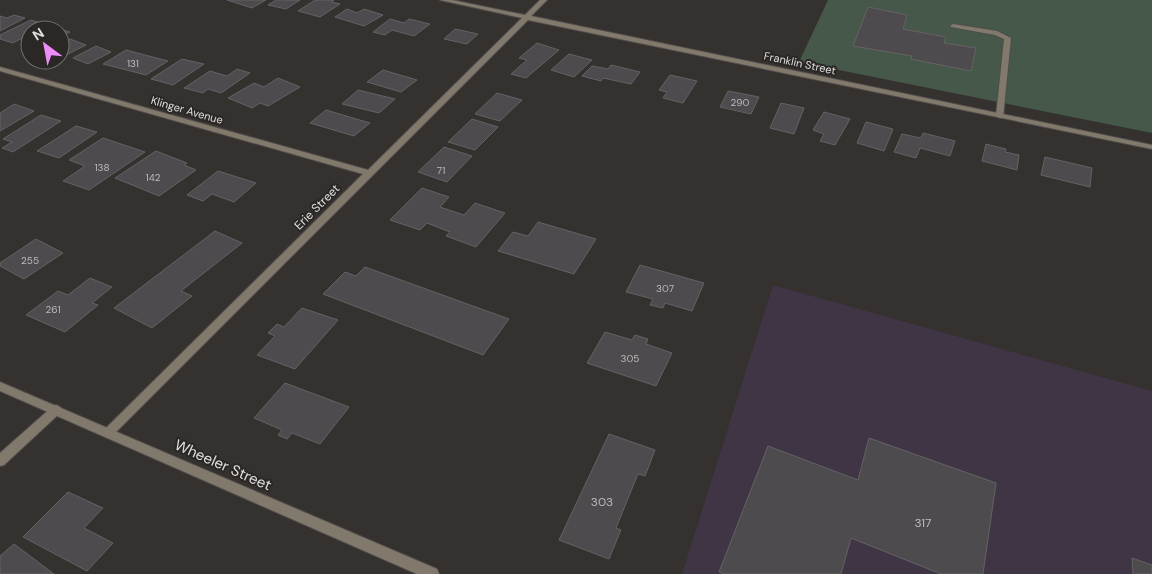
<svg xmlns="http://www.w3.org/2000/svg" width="1152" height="574" font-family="'DM Sans',sans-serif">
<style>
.industrial{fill:#403544}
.green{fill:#45584a}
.building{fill:#4e4b4e;stroke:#656265}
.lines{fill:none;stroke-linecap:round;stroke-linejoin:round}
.service-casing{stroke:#504d4b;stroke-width:2}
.minor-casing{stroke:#504d4b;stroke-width:2}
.tertiary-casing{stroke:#504d4b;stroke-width:2}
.service{fill:#81796c;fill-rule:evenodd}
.minor{fill:#81796c;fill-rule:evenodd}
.tertiary{fill:#81796c;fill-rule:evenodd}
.labels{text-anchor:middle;stroke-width:4;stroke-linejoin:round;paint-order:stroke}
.number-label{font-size:10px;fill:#bcbaba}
.far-street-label{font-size:11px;fill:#e1dfde;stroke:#2a2725}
.street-label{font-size:12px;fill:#e1dfde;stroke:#2a2725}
.near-number-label{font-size:12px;fill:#bcbaba}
.near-street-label{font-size:15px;fill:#e1dfde;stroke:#2a2725}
</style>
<rect width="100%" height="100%" fill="#34312f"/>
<path class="industrial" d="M773 285 1152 391V574H682Z"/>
<path class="green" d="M828 0H1152V133L799 62Z"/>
<path class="building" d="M227 0H266L252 8Z
M276 0H300L286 9 268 5Z
M315 0H334L331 2 340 4 320 17 298 11Z
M868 7 907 15 903 29 946 37 944 43 976 48 971 71 911 59 912 56 853 46Z
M347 9 357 13 364 9 383 15 364 26 335 17Z
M14 15 25 18 0 31V16L7 18Z
M390 19 404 23 409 19 430 24 414 36 392 30 385 35 373 32Z
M31 20 47 25 38 30H30V34L13 43 0 39V35Z
M53 27 70 32 60 37V30H48Z
M455 29 478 34 467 44 444 39Z
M70 39 86 45 62 57 60 56V44Z
M537 43 559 50 526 78 511 74 527 60 519 58Z
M96 46 111 52 88 64 73 58Z
M126 50 168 61 146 75 103 64Z
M569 54 592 60 574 77 551 70Z
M182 59 204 64 173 85 151 79Z
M611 65 640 72 631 84 603 78 601 81 582 76 592 66 608 69Z
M237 69 250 73 221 93 208 89 203 93 184 88 210 71 227 76Z
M383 70 417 80 401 92 367 82Z
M670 75 697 81 683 103 663 98 667 92 659 90Z
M278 78 300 87 268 106 260 103 252 108 228 98 254 83 264 87Z
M358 90 395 99 379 113 342 104Z
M728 91 759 97 751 114 720 107Z
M497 93 522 100 500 121 475 114Z
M781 103 804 108 794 134 770 128Z
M14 104 34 111 0 131V113Z
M326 110 370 123 354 136 310 123Z
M824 112 850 119 835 145 820 141 824 134 813 130Z
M41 115 61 121 13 152 2 148 12 142 3 139Z
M472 119 498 127 475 150 448 142Z
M866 122 893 129 884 151 857 143Z
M76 126 97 132 59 158 37 151Z
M923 133 955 141 950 156 920 148 916 158 894 152 902 134 921 138Z
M103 138 145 152 89 190 63 181 85 166 69 160Z
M986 144 1006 149 1005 152 1019 155 1017 170 982 161Z
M444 147 472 156 447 182 418 172Z
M156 151 187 163 184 165 196 170 159 196 115 178Z
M1045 157 1092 168 1090 187 1041 175Z
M218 171 256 183 234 202 212 194 203 201 187 195Z
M422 188 449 197 440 207 464 215 475 203 505 213 476 247 446 236 450 232 427 223 420 230 390 220Z
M538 222 596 239 574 274 498 251 513 232 528 236Z
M215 231 242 243 181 291 192 296 152 328 114 308Z
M36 239 63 253 24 279 0 266V263Z
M640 265 704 283 692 311 665 303 663 308 650 305 653 299 626 292Z
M365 267 509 319 483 355 323 294 345 272 356 276Z
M90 278 112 287 92 303 98 305 65 332 26 315 58 291 68 295Z
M302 308 338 320 295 369 257 355 275 336 268 333 277 324 284 327Z
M605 332 632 340 635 335 648 339 646 344 672 353 656 386 587 363Z
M285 383 349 407 320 444 292 433 287 439 278 435 282 430 254 418Z
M609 434 655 450 645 476 638 474 616 528 621 530 609 559 559 540Z
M869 438 996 483 983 574H941L851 538 841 574H725L719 572 768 446 858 480Z
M68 492 103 508 84 528 113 543 87 571 23 537Z
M14 544 54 574H0V556Z
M1132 558 1152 565V574H1133Z"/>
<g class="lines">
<defs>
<path id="service" d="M953 24 997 31 1011 38 1003 118H1000L996 116 1004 39 995 35 951 27 950 26Z"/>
<path id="minor" d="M440 0H452L525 15 540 0H547L531 16 1152 145V149L528 20 112 436 108 438 104 436 102 433 104 430 363 174 0 71V67L368 170 522 18Z
M56 405 60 407 62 410 60 413 4 465 0 466V453L52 407Z"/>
<path id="tertiary" d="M0 382 437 569 439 574H417L0 391Z"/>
</defs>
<use href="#service" class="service-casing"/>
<use href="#minor" class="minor-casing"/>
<use href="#tertiary" class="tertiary-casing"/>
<use href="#service" class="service"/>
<use href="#minor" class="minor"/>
<use href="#tertiary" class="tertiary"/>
</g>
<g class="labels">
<g class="number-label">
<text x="133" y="67">131</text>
<text x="740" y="106">290</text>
<text x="102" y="171">138</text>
<text x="441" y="174">71</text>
<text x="153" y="181">142</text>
<text x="30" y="264">255</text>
<text x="665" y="292">307</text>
<text x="53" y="313">261</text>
<text x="630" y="362">305</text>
</g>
<g class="far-street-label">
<text transform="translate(800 63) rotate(12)" y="4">Franklin Street</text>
<text transform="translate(187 110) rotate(16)" y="4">Klinger Avenue</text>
</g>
<g class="street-label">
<text transform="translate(317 207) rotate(-45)" y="4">Erie Street</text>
</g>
<g class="near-number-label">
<text x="602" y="506">303</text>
<text x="923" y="527">317</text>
</g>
<g class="near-street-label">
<text transform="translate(223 465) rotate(24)" y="5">Wheeler Street</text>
</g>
</g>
<g transform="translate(45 45) rotate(328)"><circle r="24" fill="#2a2725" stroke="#73716f"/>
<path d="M0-4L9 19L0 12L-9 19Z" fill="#ed8cf9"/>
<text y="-8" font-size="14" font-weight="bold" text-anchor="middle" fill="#e1dfde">N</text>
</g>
</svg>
